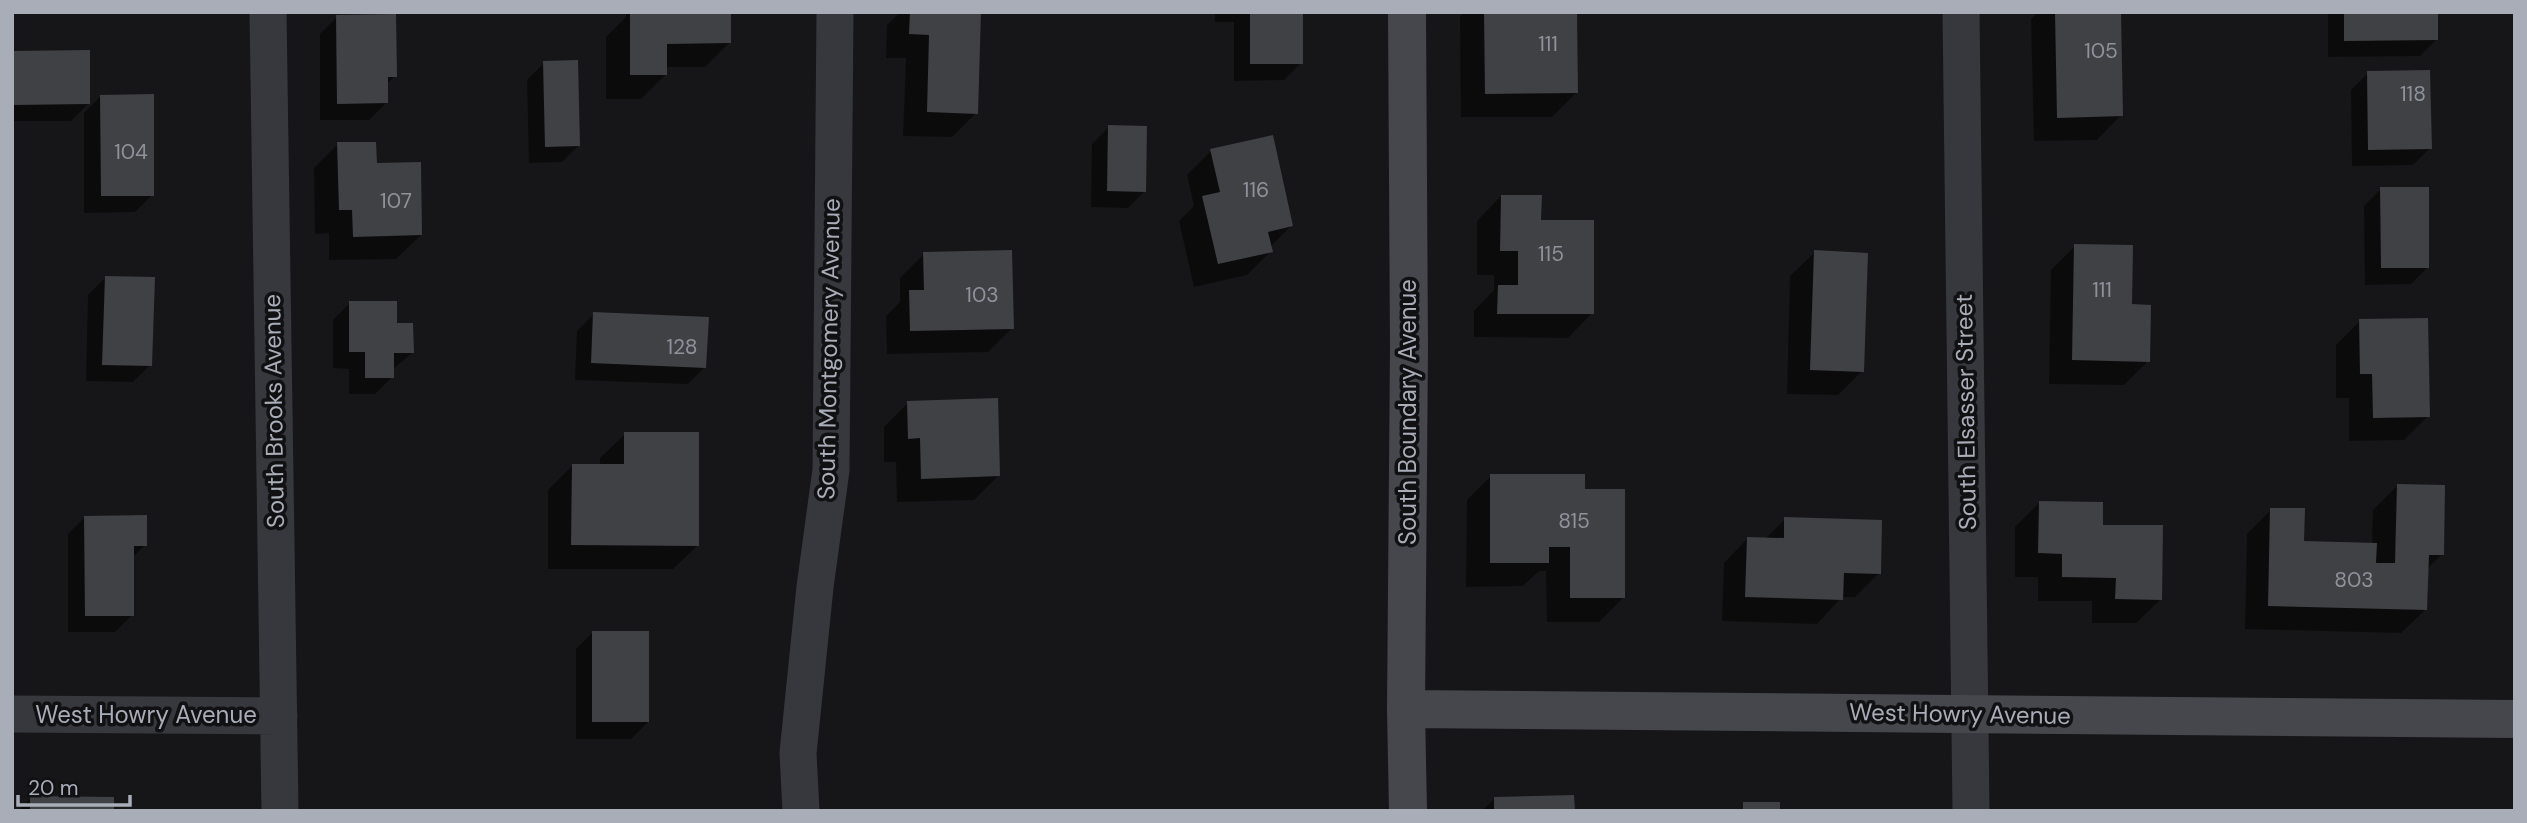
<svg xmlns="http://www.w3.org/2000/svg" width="2527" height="823" font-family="'DM Sans',sans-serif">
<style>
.shadow{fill:#0007}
.building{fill:#404145}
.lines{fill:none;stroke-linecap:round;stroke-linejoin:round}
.street{stroke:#37383d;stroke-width:37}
.secondary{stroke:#45474d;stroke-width:38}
.labels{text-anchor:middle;stroke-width:7;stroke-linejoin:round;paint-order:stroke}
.number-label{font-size:21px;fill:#8e929b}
.street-label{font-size:24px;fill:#a8adb8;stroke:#111113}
</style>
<rect width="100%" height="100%" fill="#161618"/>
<path class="shadow" d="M626 12H729V43L705 67H665V75L641 99H606V37L626 17Z
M900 12H980L976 113 952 137 903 136 906 58H886L887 25Z
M1215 12H1301V63L1284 80 1234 81V22H1215Z
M1464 12H1575L1577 92 1552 117H1461L1460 16Z
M2038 12H2119L2121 115 2097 140 2034 141 2031 19Z
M2328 12H2436L2437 39 2420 56 2328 57Z
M337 17 395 76 386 85V103L369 120H320V34Z
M13 53 88 104 71 121H12Z
M544 63 579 145 562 162 529 163 527 80Z
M2368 73 2430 148 2413 165 2352 166 2351 90Z
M101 96 152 195 135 212 84 213V113Z
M1109 127 1145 191 1128 208 1091 207 1092 144Z
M338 144 375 164 421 235 396 259 329 260V233L315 234 314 168Z
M1211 151 1292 225 1270 247 1271 251 1247 275 1194 287 1179 221 1194 206 1187 175Z
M2381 189 2428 267 2411 284 2365 285 2364 206Z
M1501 196 1539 221 1592 313 1568 338 1474 337V311L1494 290V275H1477V221Z
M2075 246 2130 306 2148 361 2124 385 2049 384 2051 270Z
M1815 252 1862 371 1838 395 1787 394 1790 276Z
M924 254 1012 328 988 352 887 354 886 316 900 302V278Z
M105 278 150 365 133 382 86 381 88 295Z
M350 303 395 325 412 353 392 370V377L375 394H349V369L333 368V320Z
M594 314 705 367 688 384 575 380 577 331Z
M2360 321 2428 416 2404 440 2349 441V398H2336V345Z
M908 403 998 476 974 500 897 502 896 462H884V427Z
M625 434 698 545 673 569H548V490L572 466H600V458Z
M1491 476 1583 491 1623 598 1599 622H1547L1546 571H1539L1523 586 1466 587 1467 500Z
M2397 486 2442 554 2427 569 2426 609 2401 633 2245 629 2247 534 2271 510 2302 542 2372 544 2373 510Z
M2039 503 2101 527 2161 599 2136 623H2092V601H2038V577H2015V527Z
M85 517 145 545 132 558V615L115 632H68V534Z
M1785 519 1879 573 1855 597H1842L1817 624 1722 621 1724 563 1748 538 1765 539Z
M593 632 648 722 631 739H576V649Z
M31 798 112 811H18Z
M1495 798 1573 811H1482Z"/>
<path class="building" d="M630 12H731V43L667 44V75H630Z
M910 12H981L978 114 927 112 929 35 909 34Z
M1250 12H1303V64H1250Z
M1484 12H1577L1578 93 1485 94Z
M2055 12H2121L2123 116 2057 118Z
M2344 12H2438V40L2344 41Z
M396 14 397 77H388V103L337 104 336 15Z
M90 50V104L13 105V51Z
M578 60 580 146 545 147 543 61Z
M2430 70 2432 149 2368 150 2367 71Z
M154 94V196H101L100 95Z
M1108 125 1147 126 1146 192 1107 191Z
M1273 135 1293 226 1268 232 1273 252 1218 264 1202 196 1220 192 1210 149Z
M337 142H376L377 163 421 162 422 235 353 237 352 210H339Z
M2380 187H2429V268H2381Z
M1501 195H1542L1541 220H1594V314H1497L1498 285H1518V251H1500Z
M2074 244 2133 245 2132 304 2151 305 2150 362 2072 360Z
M1012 250 1014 329 910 331 909 290H924L923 252Z
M1814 250 1868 253 1864 372 1810 370Z
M105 276 155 277 152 366 102 365Z
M349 301H397V323H413L414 353H394V378H365V352H349Z
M593 312 709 317 706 368 591 363Z
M2428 318 2430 417 2373 418 2372 374H2360L2359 319Z
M998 398 1000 476 921 479 920 438 908 439 907 401Z
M624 432H699V546L571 545 572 464H624Z
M1490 474H1585V489H1625V598H1570V547H1549V563H1490Z
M2397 484 2445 485 2444 555H2429L2427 610 2268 606 2270 508H2305L2304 541 2377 543 2376 563H2395Z
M2039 501 2103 502V525H2163L2162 600 2115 599 2116 578 2062 577V554L2038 553Z
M147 515V546H134V616H85L84 516Z
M1784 517 1882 520 1881 574 1844 573 1843 600 1745 597 1747 537 1784 538Z
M592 631H649V722H592Z
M1574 795 1575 811H1494V797Z
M30 796 114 797V811H30Z
M1743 802H1780V811H1743Z"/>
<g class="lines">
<path class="street" d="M268 12 280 811
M1961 12 1971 811
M12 714 279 716
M801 811 798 753 815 587 831 470 835 12"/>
<path class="secondary" d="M1407 12 1409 348 1406 709 1408 811
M1406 709 2515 719"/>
</g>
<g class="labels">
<g class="number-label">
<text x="1548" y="51">111</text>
<text x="2101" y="58">105</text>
<text x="2413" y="101">118</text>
<text x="131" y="159">104</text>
<text x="1256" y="197">116</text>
<text x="396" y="208">107</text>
<text x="1551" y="261">115</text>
<text x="2102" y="297">111</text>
<text x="982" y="302">103</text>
<text x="682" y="354">128</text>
<text x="1574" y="528">815</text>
<text x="2354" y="587">803</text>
</g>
<g class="street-label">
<text transform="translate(829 349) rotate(-89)" y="8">South Montgomery Avenue</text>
<text transform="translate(274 411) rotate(-91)" y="8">South Brooks Avenue</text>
<text transform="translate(1408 412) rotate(-90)" y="8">South Boundary Avenue</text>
<text transform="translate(1966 412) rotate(-91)" y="8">South Elsasser Street</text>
<text transform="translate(1960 714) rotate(1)" y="8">West Howry Avenue</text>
<text x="146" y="723">West Howry Avenue</text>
</g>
</g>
<rect width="2527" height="823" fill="none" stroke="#a8adb8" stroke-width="28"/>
<path d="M18 795v10h112v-10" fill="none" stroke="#a8adb8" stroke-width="3.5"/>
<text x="28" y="795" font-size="21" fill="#a8adb8" stroke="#111113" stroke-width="5" paint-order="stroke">20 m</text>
</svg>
